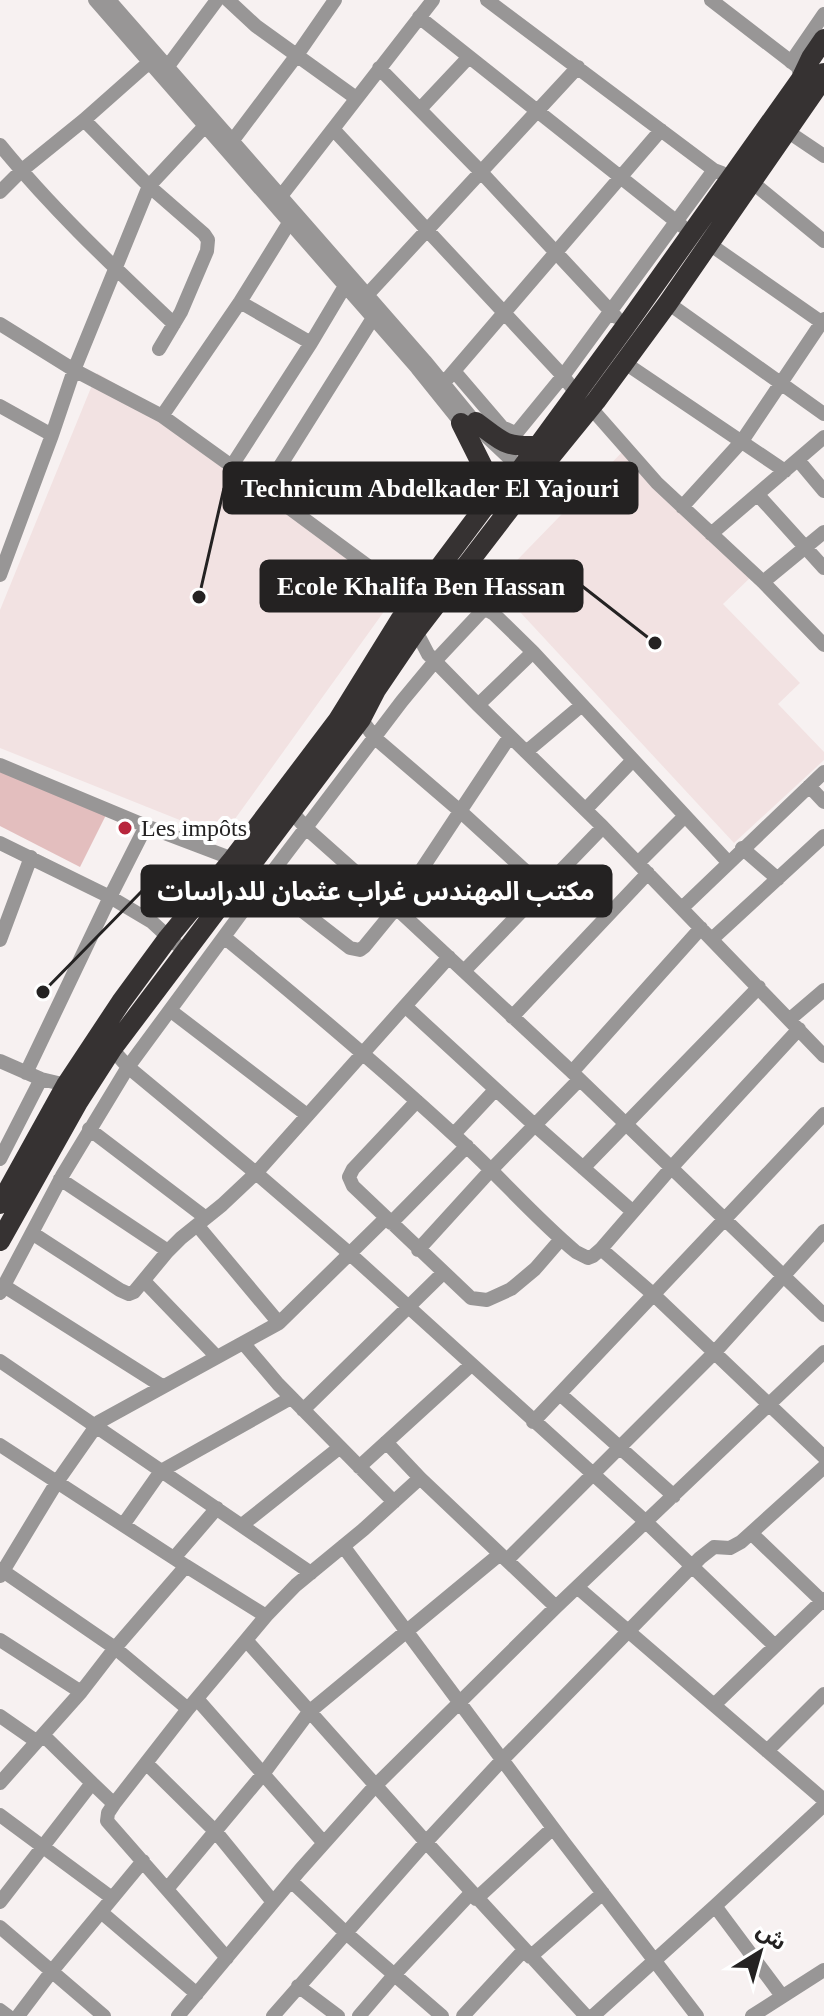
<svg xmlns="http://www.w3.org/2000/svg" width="824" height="2016" font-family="'Times New Roman','Noto Sans Arabic',serif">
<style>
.built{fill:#f2e2e2}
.green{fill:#e3bebe}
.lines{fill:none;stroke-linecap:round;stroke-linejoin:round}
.minor{stroke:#989696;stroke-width:14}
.highway{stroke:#363232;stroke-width:20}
.poi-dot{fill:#b8263d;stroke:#fff;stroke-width:3}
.labels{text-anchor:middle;stroke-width:8;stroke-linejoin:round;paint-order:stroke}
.poi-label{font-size:24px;fill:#242222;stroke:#fff;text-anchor:start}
.leader{fill:none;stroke:#242222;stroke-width:3}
.callout-dot{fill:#242222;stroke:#fff;stroke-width:3}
.callout{fill:#242222;stroke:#242222;stroke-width:3}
.callout-label{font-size:26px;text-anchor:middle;font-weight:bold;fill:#fff}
</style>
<rect width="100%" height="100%" fill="#f7f1f1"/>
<path class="built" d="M97 373 171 417 403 585 222 837 0 748V610Z
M627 447 754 574 723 604 800 683 778 704 824 752V760L734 843 494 584Z"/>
<path class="green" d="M0 769 107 813 80 867 0 826Z"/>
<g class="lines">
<path class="minor" d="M95 0 417 368 466 429
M109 0 425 361 488 438 521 469 527 473
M228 0 256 26 356 98
M487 0 714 170 722 173
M711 0 798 67 801 79
M419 17 682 226
M791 62 824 14
M168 66 217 0
M379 68 481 172 616 317
M420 109 468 58
M84 120 149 186 204 234 208 240 207 251 181 312 159 349
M333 129 563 376 576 393 591 408 657 483 763 582 824 645
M787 131 824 156
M233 140 297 55 335 0
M0 145C52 209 114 267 174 324
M746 180 752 182 824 241
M0 192 21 171 84 120 154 58
M281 196 433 0
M708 243 824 324
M367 295 578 67
M240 302 311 343
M668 303 824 414
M373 318 265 490 403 592
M0 324 74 370 162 416 265 490
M625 363 785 471
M454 371 502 427 513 432 518 431 563 376 714 170
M448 378 661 130
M0 406 52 435
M162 416 240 302 289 223
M798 460 824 491
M231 467 311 343 345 286
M758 495 824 568
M682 507 742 441 824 319
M711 534 824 437
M0 575 52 435 74 370 149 186 205 126
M763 582 824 532
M412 628 416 631 428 654 478 705 603 827 824 1056
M478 705 533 652
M361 719 375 738 460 811 544 888
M526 752 582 705
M0 765 146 826 233 859
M809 786 824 802
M586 809 633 760
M291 811 306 828 396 908 572 1072 824 1315
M0 843 110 897 152 922 176 944
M742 848 778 879
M638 863 685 816
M259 876 265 882 350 948 360 950 364 947 396 908 510 736
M682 908 824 772
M224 937C302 1001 378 1065 452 1133 495 1171 532 1215 576 1252L588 1258 593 1256 601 1249
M712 939 824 836
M0 940 31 857
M449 957 405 1006 529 1120 632 1211
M464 971 603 827
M171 1011 307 1115
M512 1017 648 873
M790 1019 824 990
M799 1029 671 1168 601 1249 654 1295 824 1457
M112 1049 128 1067 256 1173 349 1253 646 1522 775 1646
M0 1061 41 1079 66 1085
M572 1072 701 928
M26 1073 110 897 146 826
M417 1101 353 1169 349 1177 353 1186 471 1298 487 1300 511 1289 535 1269 561 1239
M89 1129 206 1218
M454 1134 495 1090
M0 1159 41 1079
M583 1168 759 987
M60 1179 168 1251
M391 1223 467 1146
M197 1225 279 1323
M32 1233 120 1290 129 1294 134 1292 167 1252 181 1238 222 1205 256 1173 405 1006
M418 1250 490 1171 579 1080
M144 1281 217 1357
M4 1286 162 1386
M0 1293 62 1176 128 1067 251 900 402 701 436 660 482 611 487 610 494 614 533 652 728 862
M244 1344 278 1384 394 1502
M0 1361 311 1573
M560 1394 674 1496
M303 1410 443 1273
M533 1422 824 1114
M386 1442 420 1478 556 1607
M0 1445 186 1566
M359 1467 471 1365
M123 1525 161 1471 291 1398
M242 1525 339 1448
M751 1533 824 1603
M343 1546 565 1844 697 2016
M174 1558 217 1508
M507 1560 714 1353 824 1231
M0 1569 115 1648 188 1709
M0 1576 57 1482 99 1422 279 1323 386 1218
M577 1587 824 1800
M266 1616 296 1585 364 1529 420 1478
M0 1640 81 1692
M197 1699 324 1843
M714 1705 824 1599
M0 1716 36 1741
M43 1735 92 1783
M767 1751 824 1694
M146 1763 216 1832 273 1902
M0 1783 81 1692 115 1648 186 1566 266 1616 246 1640
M114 1804 108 1813 107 1821 227 1958
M0 1815 112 1898
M291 1881 346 1933 442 2016
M167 1889 263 1774 309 1712 500 1554
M476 1899 553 1828
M0 1902 92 1783 114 1804 188 1709 246 1640 426 1842 273 2016
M715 1906 782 1996
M101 1912 197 1994
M0 1927 104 2016
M530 1957 603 1893
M298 1986 338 2016
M0 2010 8 2016
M18 2016 52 1971 143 1861
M178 2016 300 1870 375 1786 556 1607 824 1352
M359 2016 395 1974 471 1893
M463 2016 524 1950
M586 2016 426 1842 503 1759 700 1558 714 1547 730 1548 741 1542 824 1467
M593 2016 715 1906 824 1805
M752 2016 824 1970"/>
<path class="highway" d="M476 422C502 441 503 447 537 446
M461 423 487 475 492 497
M0 1204 66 1085 121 1002 168 938 233 859 338 720 400 620 492 497 510 484 625 327 801 79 811 58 824 39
M0 1241 78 1102 112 1049 361 719 376 690 416 631 535 476 596 401 668 303 818 86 824 73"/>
</g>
<circle class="poi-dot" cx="125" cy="828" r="8"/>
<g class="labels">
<g class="poi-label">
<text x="141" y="836">Les impôts</text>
</g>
</g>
<path class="leader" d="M199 597L224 488M655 643L582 586M43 992L142 891"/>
<g class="callout-dot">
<circle cx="199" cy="597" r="8"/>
<circle cx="655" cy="643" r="8"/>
<circle cx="43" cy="992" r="8"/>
</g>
<g class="callout">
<rect x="224" y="463" width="413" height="50" rx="8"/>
<rect x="261" y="561" width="321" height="50" rx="8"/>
<rect x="142" y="866" width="469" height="50" rx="8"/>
</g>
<g class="callout-label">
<text x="430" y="497">Technicum Abdelkader El Yajouri</text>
<text x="421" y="595">Ecole Khalifa Ben Hassan</text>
<text x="376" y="900">مكتب المهندس غراب عثمان للدراسات</text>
</g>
<g transform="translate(760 1952) rotate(37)" stroke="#ffffff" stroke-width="6" paint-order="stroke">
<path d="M0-6L14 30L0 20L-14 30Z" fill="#242222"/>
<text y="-12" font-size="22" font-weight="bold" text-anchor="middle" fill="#242222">ش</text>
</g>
</svg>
